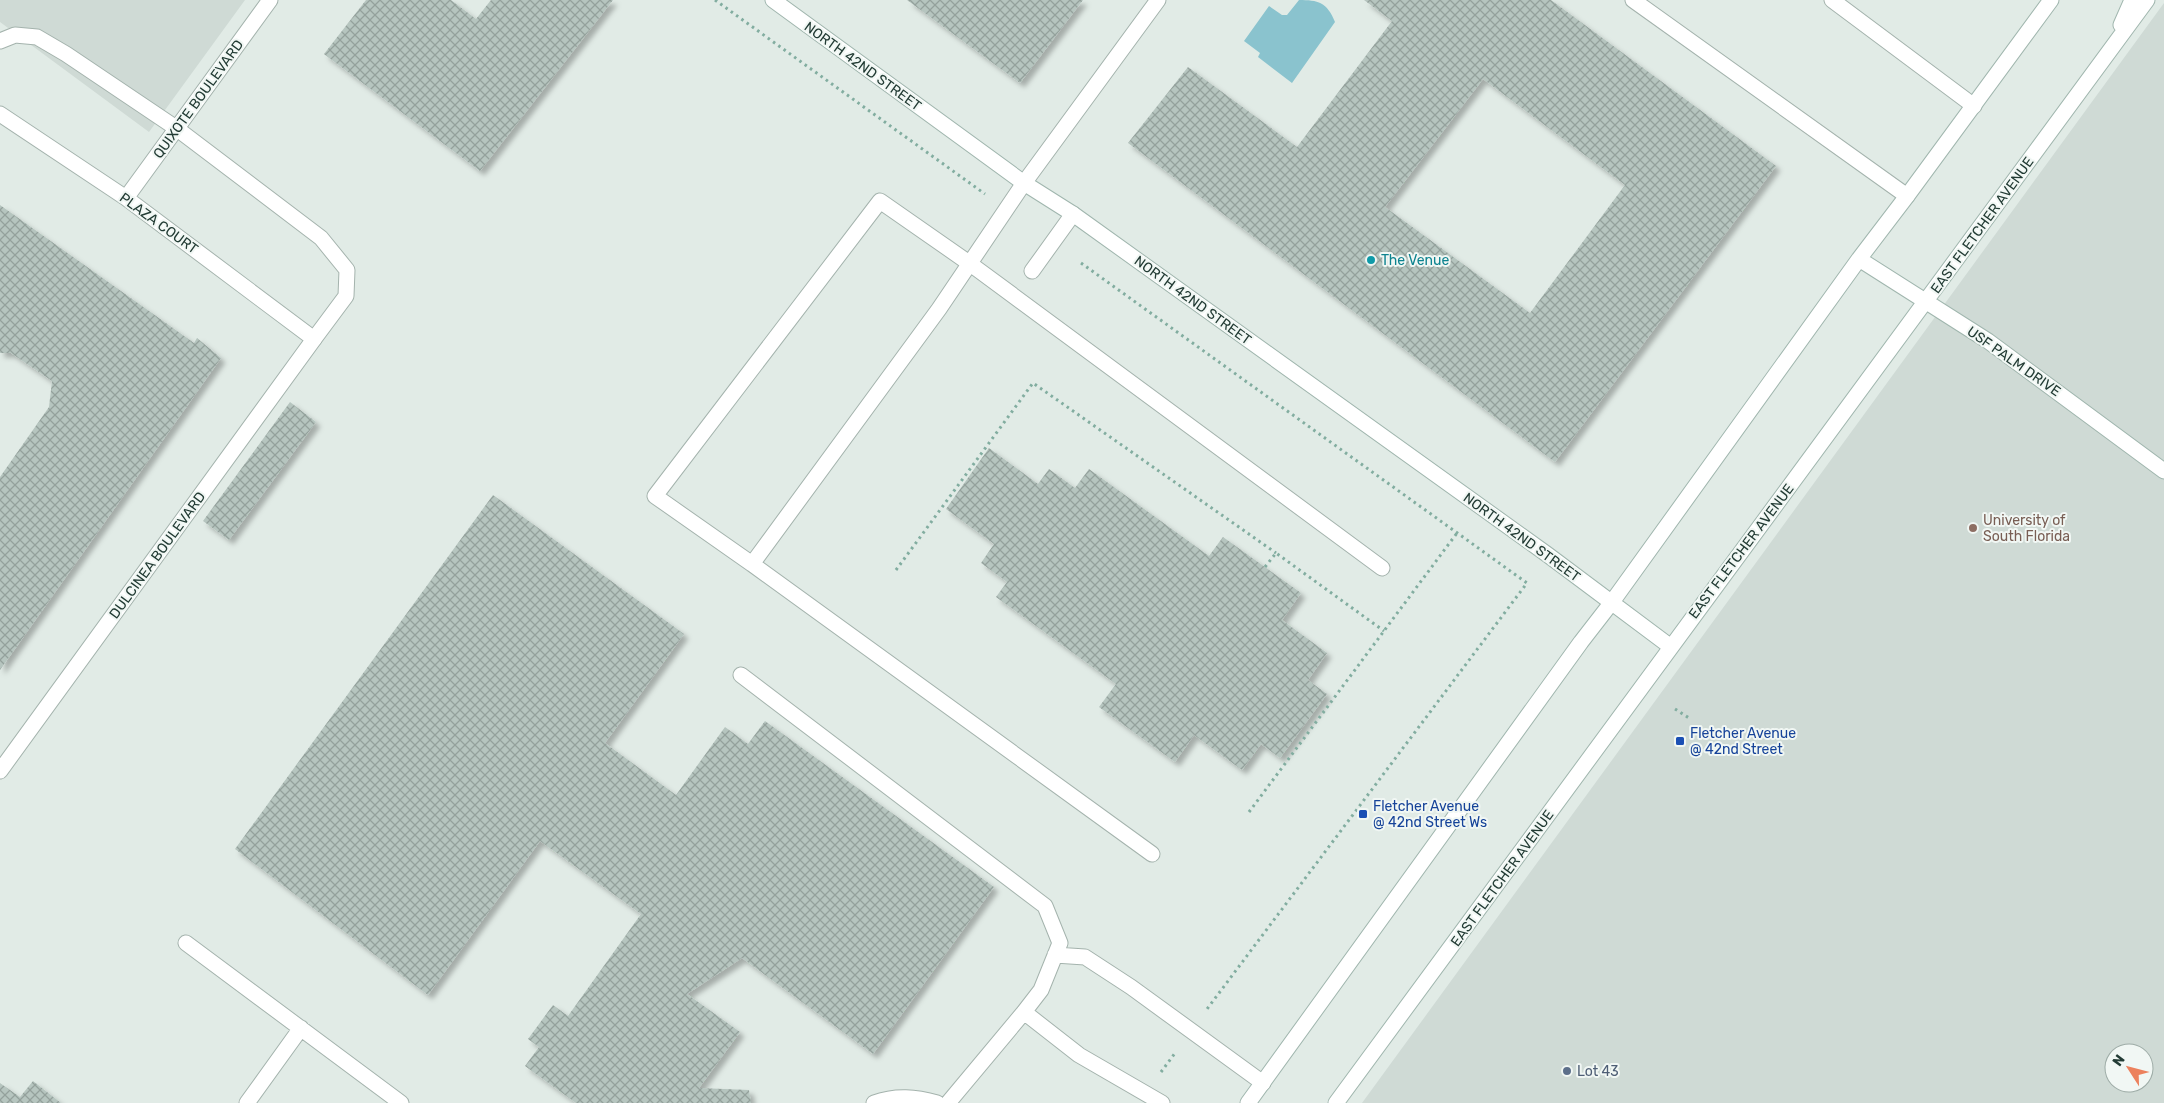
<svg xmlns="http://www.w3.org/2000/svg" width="2164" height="1103" font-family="Rubik,sans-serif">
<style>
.built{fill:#cfdad5;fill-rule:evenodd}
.water{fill:#8ac3ce}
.building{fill:url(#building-cross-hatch);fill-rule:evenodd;filter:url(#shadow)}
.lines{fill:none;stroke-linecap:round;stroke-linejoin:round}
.lane-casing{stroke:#a4b3ad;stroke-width:17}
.street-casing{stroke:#a4b3ad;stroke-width:17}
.secondary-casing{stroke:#a0b6ae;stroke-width:17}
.path{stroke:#82ada0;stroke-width:3;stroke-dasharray:2.5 4;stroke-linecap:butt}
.lane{stroke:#fff;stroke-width:15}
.street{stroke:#fff;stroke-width:15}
.secondary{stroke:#fff;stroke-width:15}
.culture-dot{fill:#0f9aa8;stroke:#f1f7f4;stroke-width:2}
.education-dot{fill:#8d6e63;stroke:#f1f7f4;stroke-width:2}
.transit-dot{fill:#1a4fb4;stroke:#f1f7f4;stroke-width:2}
.service-dot{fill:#5c6f8a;stroke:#f1f7f4;stroke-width:2}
.labels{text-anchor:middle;stroke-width:4;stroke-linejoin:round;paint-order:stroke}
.street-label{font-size:14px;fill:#223b34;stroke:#f1f7f4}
.culture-label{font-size:14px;fill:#0d838f;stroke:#f1f7f4;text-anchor:start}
.education-label{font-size:14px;fill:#785e54;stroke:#f1f7f4;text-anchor:start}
.transit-label{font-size:14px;fill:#164399;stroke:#f1f7f4;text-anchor:start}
.service-label{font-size:14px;fill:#4e5e75;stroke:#f1f7f4;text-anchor:start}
</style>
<defs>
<pattern id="building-cross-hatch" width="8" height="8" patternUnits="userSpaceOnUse" patternTransform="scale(1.25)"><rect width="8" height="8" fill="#b6c5bf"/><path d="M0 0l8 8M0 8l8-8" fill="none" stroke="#94a19c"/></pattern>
<filter id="shadow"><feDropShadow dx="4.5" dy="4.5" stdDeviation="2.5" flood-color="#0004"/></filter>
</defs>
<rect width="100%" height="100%" fill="#e1ebe6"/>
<path class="built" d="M0 0H245L149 132 0 22Z
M2164 3V1103H1362ZM2114 1053H2144V1083H2114Z"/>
<path class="water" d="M1299 0C1318 0 1327 2 1335 22L1292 83 1258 57 1260 53 1244 41 1269 6 1282 15H1287Z"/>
<path class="building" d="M366 0H451L476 19 491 0H613L480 171 324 54Z
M907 0H1083L1020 83Z
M1364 0H1551L1776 166 1555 462 1128 143 1188 67 1297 147 1392 21ZM1483 79 1625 185 1530 313 1385 207Z
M0 205 194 343 197 338 221 358 0 670V477L49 407 52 381 11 353H0Z
M290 402 316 422 229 540 203 521Z
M989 448 1038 484 1049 469 1075 488 1089 469 1209 556 1223 537 1301 593 1282 620 1327 653 1308 680 1327 694 1280 758 1261 744 1242 770 1194 735 1175 762 1099 707 1116 684 996 597 1007 582 981 563 994 544 946 509Z
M493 495 684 634 605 743 676 795 725 727 748 744 765 721 994 887 873 1054 742 958 687 994 740 1032 699 1088 749 1090 751 1103H576L525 1066 539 1047 528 1039 553 1005 568 1016 641 914 540 841 428 995 235 849Z
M33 1081 61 1103H0V1083L20 1097Z"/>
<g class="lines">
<defs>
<path id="lane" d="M1633 0 1907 196
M0 41 15 35 37 37 66 54 176 128 321 238 347 270 346 296 314 339
M1032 271 1073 214
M752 564 655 496 880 201 969 263 1382 568
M741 675 1045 906 1060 943 1041 990 1024 1012 948 1103
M1152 854 752 564 939 309 1024 183 1158 0
M186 943 401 1103
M1055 955 1085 957 1131 987 1263 1083
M1024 1012 1079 1055 1162 1103
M247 1103 301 1028
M874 1103C896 1095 916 1097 937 1103"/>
<path id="street" d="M1832 0 1974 106
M0 114 126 198 314 339 0 771
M126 198 270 0"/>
<path id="secondary" d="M773 0 1024 183 1073 214 1548 555 1671 647
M2121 25 2132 0
M1859 259 1988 341 2164 471
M1248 1103 1581 642 1612 602 1859 259 1907 196 2051 0
M1336 1103 2147 0"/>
</defs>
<use href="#lane" class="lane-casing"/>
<use href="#street" class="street-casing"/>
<use href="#secondary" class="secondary-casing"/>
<path class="path" d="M715 0 985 194
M1081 263 1527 583 1207 1009
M1265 567 1276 553 1384 631
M896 570 1033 383 1276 553
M1675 709 1689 718
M1249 812 1457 533
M1161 1072 1175 1053"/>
<use href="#lane" class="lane"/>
<use href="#street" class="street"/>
<use href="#secondary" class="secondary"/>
</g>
<circle class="culture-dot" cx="1371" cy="260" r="5"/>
<circle class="education-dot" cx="1973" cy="528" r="5"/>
<g class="transit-dot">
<rect x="1675" y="736" width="10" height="10" rx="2.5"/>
<rect x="1358" y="809" width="10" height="10" rx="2.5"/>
</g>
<circle class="service-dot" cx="1567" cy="1071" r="5"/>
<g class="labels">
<g class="street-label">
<text transform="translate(863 66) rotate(36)" y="5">NORTH 42ND STREET</text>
<text transform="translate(198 99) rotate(-54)" y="5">QUIXOTE BOULEVARD</text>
<text transform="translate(159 223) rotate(36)" y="5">PLAZA COURT</text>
<text transform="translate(1982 225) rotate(-54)" y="5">EAST FLETCHER AVENUE</text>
<text transform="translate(1193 300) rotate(36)" y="5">NORTH 42ND STREET</text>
<text transform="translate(2014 361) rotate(35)" y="5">USF PALM DRIVE</text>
<text transform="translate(1522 537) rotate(36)" y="5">NORTH 42ND STREET</text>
<text transform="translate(1741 551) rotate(-53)" y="5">EAST FLETCHER AVENUE</text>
<text transform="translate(157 555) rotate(-54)" y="5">DULCINEA BOULEVARD</text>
<text transform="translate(1502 878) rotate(-54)" y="5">EAST FLETCHER AVENUE</text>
</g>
<g class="culture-label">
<text x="1381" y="265">The Venue</text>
</g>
<g class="education-label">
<text x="1983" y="525">University of<tspan x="1983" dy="16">South Florida</tspan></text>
</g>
<g class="transit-label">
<text x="1690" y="738">Fletcher Avenue<tspan x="1690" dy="16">@ 42nd Street</tspan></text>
<text x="1373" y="811">Fletcher Avenue<tspan x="1373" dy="16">@ 42nd Street Ws</tspan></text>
</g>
<g class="service-label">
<text x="1577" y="1076">Lot 43</text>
</g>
</g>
<g transform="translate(2129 1068) rotate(306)"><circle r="24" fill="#f1f7f4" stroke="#9eaca7"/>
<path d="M0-4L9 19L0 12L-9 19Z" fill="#ec815d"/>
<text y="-8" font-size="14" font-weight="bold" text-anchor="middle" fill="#223b34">N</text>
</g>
</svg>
